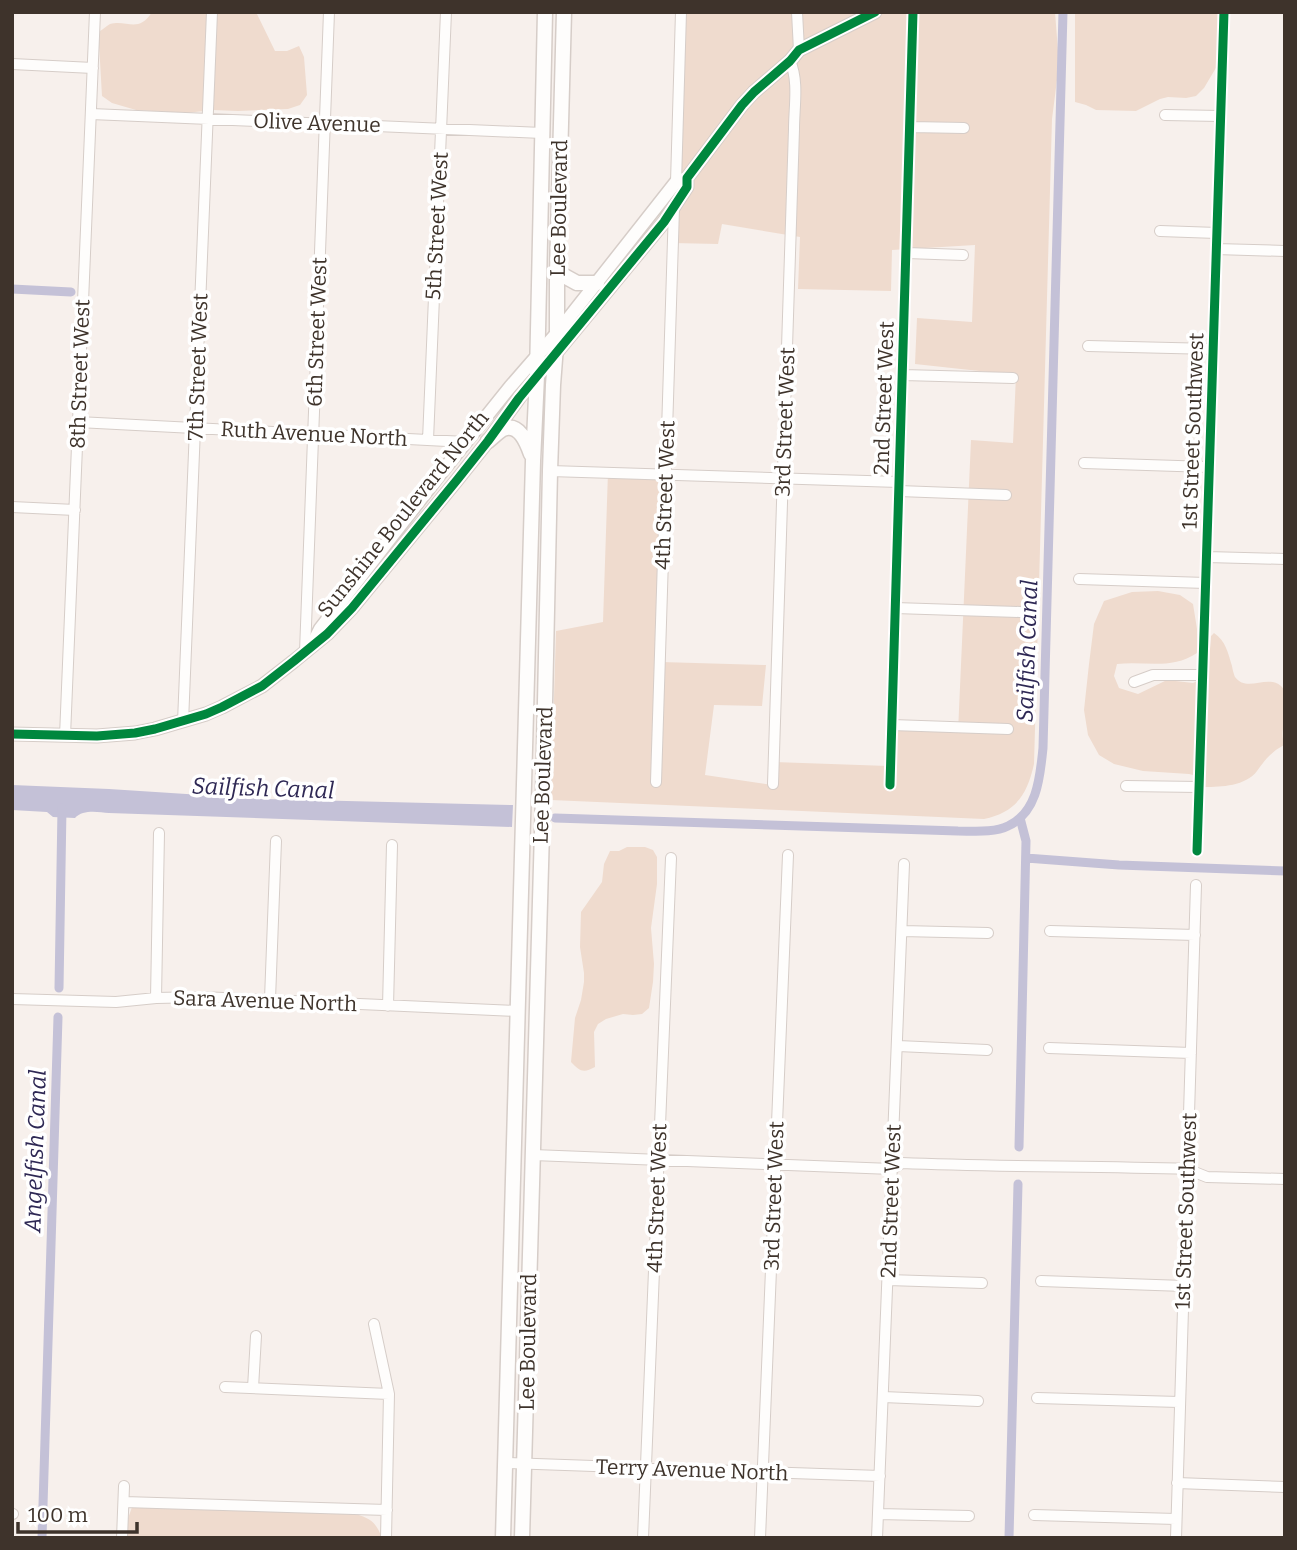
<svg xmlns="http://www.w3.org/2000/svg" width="1297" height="1550" font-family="Bitter,serif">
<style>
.green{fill:#efdbce}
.water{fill:#c4c1d7}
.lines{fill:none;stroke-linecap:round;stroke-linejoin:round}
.canal{stroke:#c4c1d7;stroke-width:9}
.minor-casing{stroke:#d6cdc8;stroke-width:12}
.tertiary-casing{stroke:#d6cdc8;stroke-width:15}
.secondary-casing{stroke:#d6cdc8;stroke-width:17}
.minor{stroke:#fefdfc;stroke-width:10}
.tertiary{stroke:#fefdfc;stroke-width:12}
.secondary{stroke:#fefdfc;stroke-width:14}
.cycleway-casing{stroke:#fff;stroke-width:13}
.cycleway{stroke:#00873e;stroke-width:9}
.labels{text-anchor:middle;stroke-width:7;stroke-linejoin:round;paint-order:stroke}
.street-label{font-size:21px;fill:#3e332b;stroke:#fff}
.water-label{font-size:23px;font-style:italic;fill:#2e2854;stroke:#fff}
</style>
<rect width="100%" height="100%" fill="#f7f0ec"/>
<path class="green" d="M152 12H256L275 51H287L299 46 304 57 307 95 300 105 288 109 238 111 213 110 186 113 136 110 112 103 102 96 99 44 100 31C104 29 106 26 110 24 127 19 138 34 152 12Z
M677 12H864L797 46 685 174 677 177Z
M886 12H1055L1059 64 1052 119 1034 764C1027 795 1016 812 984 819L551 800 556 631 603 622 608 472 665 474 661 662 766 665 762 706 714 705 705 775 773 785 774 762 888 766 896 719 958 732 971 440 1013 443 1016 375 915 364 917 318 972 322 975 245 892 250 891 291 798 289 800 237 722 224 718 244 672 243V218L692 181 745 108 802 53Z
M1075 12H1224L1223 56 1204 88 1196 96 1186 98 1168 97 1160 99 1136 111 1096 110 1086 105 1075 102Z
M1158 591 1180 595 1193 604 1197 629V653C1172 670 1146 661 1117 664L1114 676 1119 688 1138 694 1167 680 1193 683 1208 676 1211 636 1214 633C1226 641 1228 653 1232 666 1232 667 1234 675 1235 677 1247 693 1267 674 1281 686 1289 692 1284 719 1283 729 1282 734 1283 740 1284 745 1271 752 1265 760 1257 771 1246 786 1221 787 1205 787V778L1189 774 1143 771 1114 764 1099 755 1088 735 1084 710 1089 664 1094 624 1104 601 1132 592Z
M627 847H645L653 850 657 857V884L651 928 654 964 653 982 649 1008 642 1014 633 1015 623 1014 606 1019 598 1024 594 1032 595 1067C584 1073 580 1072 571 1062L575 1018 581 1000 584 982V973L580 947 581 912 602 882 604 864 610 851H619Z
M148 1506 350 1512C368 1518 375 1519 382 1538H122L123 1533 132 1507Z"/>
<path class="water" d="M12 785 109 789 265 799 513 805 512 827 109 813C98 812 83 809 75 818L53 817 47 812 12 810Z"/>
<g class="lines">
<path class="canal" d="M12 289 71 292
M555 818 958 831C974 831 994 833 1008 826 1038 812 1040 776 1043 748L1063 12
M1026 858 1119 865 1285 871
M59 988 62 808
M1019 1147 1026 841 1020 818
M42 1538 58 1017
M1009 1538 1018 1184"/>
<defs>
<path id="minor" d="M797 12 799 50
M12 64 93 68
M91 114 542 133
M1165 115 1220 116
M911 127 964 128
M676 182 681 12
M1160 231 1217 233
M1216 249 1285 251
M907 253 963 255
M1088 346 1213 349
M903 375 1013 378
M78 422 466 442
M428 440 446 12
M1084 463 1209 467
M550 471 899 482
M899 491 1006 495
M12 507 75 510
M1207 557 1285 559
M1079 579 1206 583
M895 608 1020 612
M305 652 329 12
M1134 682 1153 675H1203
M183 722 212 12
M892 725 1008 729
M65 736 95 12
M656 782 674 208
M773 784 794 129C794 107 799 81 790 61
M890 785 913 12
M1126 786 1199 787
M1197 851 1224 12
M902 931 988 933
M1050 931 1195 935
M156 998 159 833
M12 999 116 1002 156 998 202 997 517 1011
M270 999 276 841
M388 1006 392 845
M898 1046 987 1050
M1049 1048 1191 1053
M533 1155 892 1169 902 1163C997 1167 1092 1166 1187 1169L1207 1177 1285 1179
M888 1280 982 1283
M1041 1281 1184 1286
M374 1324 389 1394 386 1538
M225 1387 389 1394
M253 1388 256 1336
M883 1397 978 1401
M1037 1398 1179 1402
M505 1463 880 1476
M1177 1483 1285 1487
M124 1502 387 1510
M12 1514H13
M878 1514 969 1516
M1034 1515 1176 1519
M122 1538 124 1486
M643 1538 671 858
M760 1538 788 855
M877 1538 904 864
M1176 1538 1196 885"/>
<path id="tertiary" d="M315 639 320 629 437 478 510 387 557 333 676 182 687 178
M12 734 97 736 135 733 155 729 206 714 222 707 262 686 294 661 327 634 352 608 457 480 488 441 519 398 664 222 687 187V178L742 105 754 92 790 61 799 50 875 12"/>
<path id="secondary" d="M557 272 577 283H597
M488 441C493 437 498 432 503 429 519 422 527 443 531 454
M503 1538 533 461 537 376 545 12
M522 1538 543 795 550 471 553 385 557 333V272L564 12"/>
</defs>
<use href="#minor" class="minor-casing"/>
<use href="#tertiary" class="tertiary-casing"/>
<use href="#secondary" class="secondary-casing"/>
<use href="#minor" class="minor"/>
<use href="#tertiary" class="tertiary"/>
<use href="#secondary" class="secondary"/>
<defs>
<path id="cycleway" d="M12 734 97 736 135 733 155 729 206 714 222 707 262 686 294 661 327 634 352 608 457 480 488 441 519 398 664 222 687 187V178L742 105 754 92 790 61 799 50 875 12
M890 785 913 12
M1197 851 1224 12"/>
</defs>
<use href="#cycleway" class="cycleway-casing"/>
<use href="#cycleway" class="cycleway"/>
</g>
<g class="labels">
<g class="street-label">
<text transform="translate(317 123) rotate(2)" y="7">Olive Avenue</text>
<text transform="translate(559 208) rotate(-89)" y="7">Lee Boulevard</text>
<text transform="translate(437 226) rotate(-87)" y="7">5th Street West</text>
<text transform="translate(317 332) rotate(-88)" y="7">6th Street West</text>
<text transform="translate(198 367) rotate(-88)" y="7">7th Street West</text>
<text transform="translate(80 374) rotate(-88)" y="7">8th Street West</text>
<text transform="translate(884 398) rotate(-88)" y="7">2nd Street West</text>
<text transform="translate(785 422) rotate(-88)" y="7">3rd Street West</text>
<text transform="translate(1193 431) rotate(-88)" y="7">1st Street Southwest</text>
<text transform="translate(314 434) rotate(3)" y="7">Ruth Avenue North</text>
<text transform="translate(665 495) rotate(-88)" y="7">4th Street West</text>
<text transform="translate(403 514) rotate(-51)" y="7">Sunshine Boulevard North</text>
<text transform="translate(543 775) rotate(-88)" y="7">Lee Boulevard</text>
<text transform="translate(265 1001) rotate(2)" y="7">Sara Avenue North</text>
<text transform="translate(774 1196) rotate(-88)" y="7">3rd Street West</text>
<text transform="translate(657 1198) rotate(-88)" y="7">4th Street West</text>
<text transform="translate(891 1201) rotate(-88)" y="7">2nd Street West</text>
<text transform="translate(1186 1211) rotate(-88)" y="7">1st Street Southwest</text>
<text transform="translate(528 1342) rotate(-89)" y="7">Lee Boulevard</text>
<text transform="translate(692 1470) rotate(2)" y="7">Terry Avenue North</text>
</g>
<g class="water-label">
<text transform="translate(1027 651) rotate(-88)" y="8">Sailfish Canal</text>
<text transform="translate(263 788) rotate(2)" y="8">Sailfish Canal</text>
<text transform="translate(35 1151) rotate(-88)" y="8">Angelfish Canal</text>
</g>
</g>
<rect width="1297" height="1550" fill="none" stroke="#3e332b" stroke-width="28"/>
<path d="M18 1522v10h119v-10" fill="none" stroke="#3e332b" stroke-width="3.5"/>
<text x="28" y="1522" font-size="21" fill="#3e332b" stroke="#ffffff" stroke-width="5" paint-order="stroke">100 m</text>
</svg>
